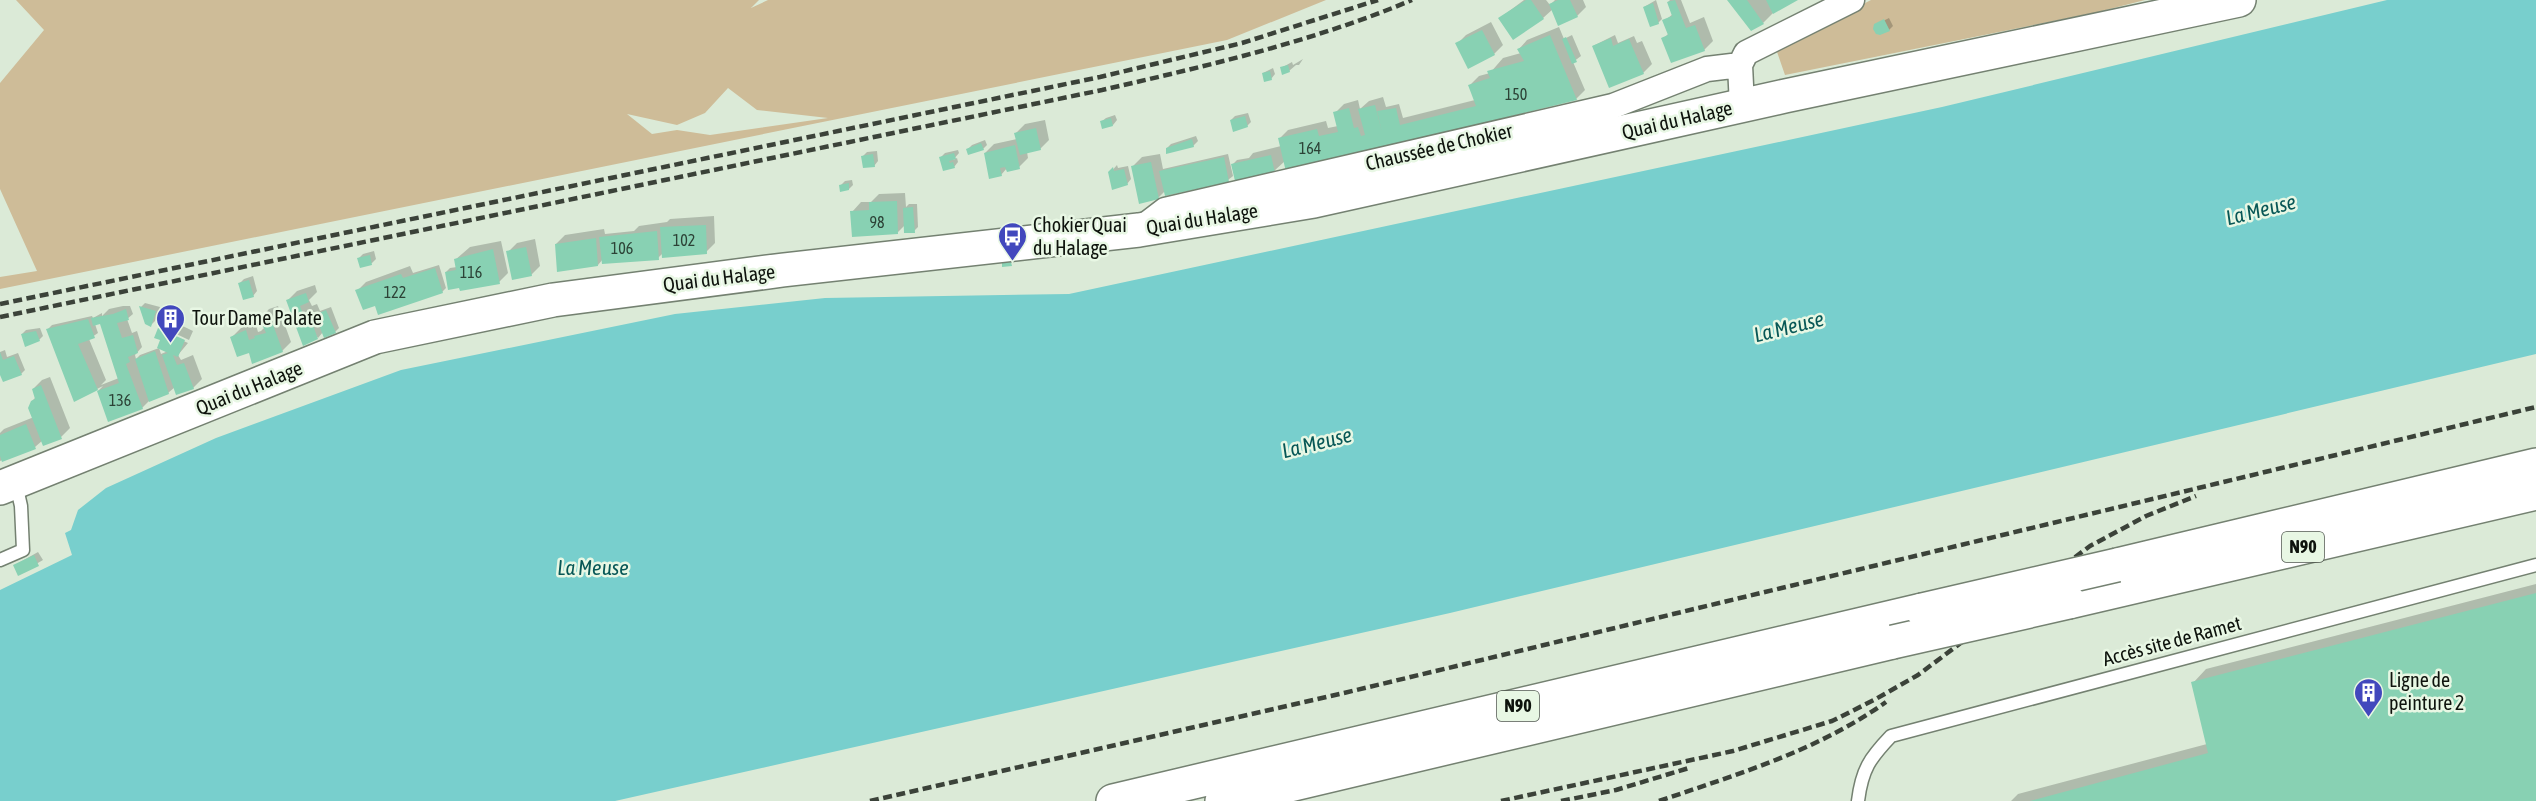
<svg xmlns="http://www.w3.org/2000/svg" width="2536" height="801" font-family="'Asap Condensed',sans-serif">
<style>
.green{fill:#cebc98;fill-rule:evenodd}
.water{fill:#78cfcd}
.shadow{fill:#0003;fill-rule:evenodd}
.building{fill:#88d1b3}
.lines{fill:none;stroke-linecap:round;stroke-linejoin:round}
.lane-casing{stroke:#748171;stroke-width:15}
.street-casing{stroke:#748171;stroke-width:27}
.secondary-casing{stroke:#748171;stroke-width:36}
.highway-casing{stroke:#748171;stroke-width:36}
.lane{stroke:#fff;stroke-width:12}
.street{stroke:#fff;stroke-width:24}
.secondary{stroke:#fff;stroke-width:33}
.highway{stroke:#fff;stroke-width:33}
.rail{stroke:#3b4239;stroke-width:4.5;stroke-dasharray:9 4.5;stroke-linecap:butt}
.highway-bridge-casing{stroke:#748171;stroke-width:36;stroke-linecap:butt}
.highway-bridge{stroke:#fff;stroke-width:33}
.labels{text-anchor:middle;stroke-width:5;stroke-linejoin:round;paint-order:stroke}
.number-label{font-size:16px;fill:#2c4236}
.shield{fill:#e8f7e4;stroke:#4f574e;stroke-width:1.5}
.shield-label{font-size:18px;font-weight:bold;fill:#0e130d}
.street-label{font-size:20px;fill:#0e130d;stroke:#e8f7e4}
.poi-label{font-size:20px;fill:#0e130d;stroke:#e8f7e4;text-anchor:start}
.water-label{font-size:21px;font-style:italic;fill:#075756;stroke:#e8f7e4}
</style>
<rect width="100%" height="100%" fill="#dbead7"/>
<path class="green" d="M16 0H759L751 8 768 0H1326L1227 40 0 289V277L37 271 0 189V83L44 30ZM728 88 757 110 828 118 710 135 677 130 652 134 627 114 677 125 705 113Z
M1871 0H2145L2098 12 1785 75 1776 49Z"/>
<path class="water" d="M2387 0H2536V354L1450 613 615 801H0V590L72 555 65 533 71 530 78 510 106 488 216 438 401 370 675 314 825 298 1069 294 1942 107Z"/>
<path class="shadow" d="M1524 0H1546L1550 5 1555 0H1583L1586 7 1577 16 1553 9 1543 18H1500Z
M1656 0 1662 19 1658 23 1644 7Z
M1670 0H1681L1690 23 1704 17 1713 41 1704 50 1663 39 1669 33 1664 21 1673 14 1668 2Z
M1730 0H1795L1774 12 1763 23Z
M1889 18 1893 26 1889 30 1877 24Z
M1491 22 1503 45 1494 54 1469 67 1457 44 1466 35Z
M1559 27 1564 39 1572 35 1581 56 1573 62 1585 90 1576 99 1285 161 1274 171 1232 165 1237 160 1249 158 1253 153 1281 146 1279 139 1288 130 1326 121 1328 128 1338 126 1335 113 1344 104 1358 100 1360 109 1369 101 1383 97 1386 107 1399 104 1403 118 1475 100 1470 85 1479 76 1490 73 1503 58 1521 53 1519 49 1527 40Z
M1615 35 1618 43 1634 36 1637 43 1642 41 1652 64 1643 73 1593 46Z
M1303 59 1299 65H1296L1289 71 1281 68 1292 62 1293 65Z
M1273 68 1275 74 1271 79 1263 73Z
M1248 113 1251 122 1247 126 1231 120 1235 116Z
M1115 115 1117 120 1113 125 1101 122 1106 118Z
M1045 120 1049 140 1040 149 1027 152 1028 158 1019 167 1007 168 1001 175 985 153 994 144 1017 139 1016 133 1025 124Z
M1196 136 1198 141 1193 146 1167 148 1171 144Z
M985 140 987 145 983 149H968L972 145Z
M958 150 959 153 953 160 957 158 958 162 954 167 941 157 945 153Z
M877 151 878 161 874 166 863 156 867 152Z
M1160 154 1163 169 1228 154 1233 176 1228 180 1165 191 1158 198 1133 166 1142 157Z
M1117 165 1118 168 1128 166 1131 179 1127 184 1110 173Z
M852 180 853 185 849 189 841 185 845 181Z
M905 193 906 207 909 204H917L918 227 914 231 905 225 898 232 852 212 861 202H871L879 194Z
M714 216 715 243 706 252 663 253 658 258 603 259 598 265 556 244 565 235 604 229 605 234 634 231 639 226 667 222 670 219Z
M535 239 540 266 531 275 508 252 517 243Z
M501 241 508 273 499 282 446 272 450 268 457 267 455 260 470 247Z
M374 251 376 259 372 263 361 266 359 258 363 254Z
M439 265 446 288 442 292 376 304 357 291 366 282 410 266 413 273Z
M253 276 257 291 253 296 240 283 244 279Z
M315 285 317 292 309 300 312 306 317 304 320 311 331 307 339 328 335 332H323L318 338 288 300 297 291Z
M145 303 160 307 155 321 151 325 141 307Z
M123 306H130L133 314 127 319 132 333 137 331 142 347 135 355 136 359 140 355 159 348 161 354 168 351 163 339 156 337 159 328 168 319 193 331 189 340 168 330V334L188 343 178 355 181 360 193 355 202 379 193 388 175 387 168 393 150 400 142 408 98 391 103 386 75 400 48 329 52 325 92 316 93 318 102 313V316L109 309ZM101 321 119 378 101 385 106 380 89 339 98 333 95 324Z
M278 306 291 342 282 351H250L232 337 241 328 255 322 258 332 261 331 265 327 261 318 269 309Z
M40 328 43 336 39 340 22 334 26 330Z
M5 350 7 357 18 353 25 370 21 374 0 368V352Z
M50 377 70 428 61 437 43 440 35 447 0 461V433L4 429 34 417 32 401 36 397 33 389 42 380Z
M38 552 43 560 19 574 15 565Z
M2536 584V801H2011L2018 794 2207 744 2193 683 2206 669Z"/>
<path class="building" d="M1526 0H1531L1544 19 1513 40 1498 18Z
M1558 0H1570L1578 17 1558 26 1549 4Z
M1675 0 1686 28 1695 25 1705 51 1671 63 1661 38 1668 35 1662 20 1672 16 1667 2Z
M1727 0H1747L1764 24 1751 31Z
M1766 0H1798L1773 14Z
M1653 3 1659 24 1650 27 1643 7Z
M1884 19 1890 31 1880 35 1876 34 1873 29 1874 24Z
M1482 30 1495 55 1468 69 1455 43Z
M1550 35 1577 100 1286 172 1278 138 1317 129 1319 136 1338 132 1333 112 1349 108 1354 128 1358 127 1361 136 1365 135 1358 109 1375 105 1382 132 1377 111 1396 108 1400 125 1476 106 1468 85 1490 78 1487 71 1524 61 1517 49Z
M1566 37 1577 62 1572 64 1562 39Z
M1611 38 1613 46 1629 39 1644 74 1609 88 1592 46Z
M1288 65 1290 72 1282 75 1280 67Z
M1270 71 1272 80 1264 82 1262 73Z
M1245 116 1248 127 1233 132 1230 120Z
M1111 118 1113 126 1102 129 1100 121Z
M1036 128 1041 150 1020 155 1014 133Z
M1192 139 1194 147 1166 154V148Z
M981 143 984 150 968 155 966 149Z
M1015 145 1020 169 1007 172 1005 167 1000 168 1002 176 989 179 984 153Z
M954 153 956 159 949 161 950 163 953 162 955 168 943 171 939 157Z
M873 154 875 167 863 168 861 156Z
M1271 155 1275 173 1235 181 1231 164Z
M1224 157 1229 182 1165 196 1159 171Z
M1151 162 1159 199 1139 204 1131 166Z
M1113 167 1114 171 1124 169 1128 185 1112 190 1108 172Z
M849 183V190L840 192 839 185Z
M897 201 898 234 852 237 850 211 869 210V202Z
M913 207 915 233H904L903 208Z
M706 225 707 254 662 258 660 227Z
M657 231 659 260 602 264 599 237Z
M596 238 598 266 557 272 555 244Z
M526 247 532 276 512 280 506 251Z
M493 249 500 284 460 291 459 288 448 290 445 272 456 270 454 259Z
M370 255 372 265 360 268 357 258Z
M1011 262 1012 266 1002 267V263Z
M435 268 443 293 378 315 375 306 363 310 355 290 401 274 403 278Z
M249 280 254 297 243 300 238 283Z
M306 293 309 302 300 306 303 314 308 312 318 339 303 346 286 300Z
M139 306 156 311 151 327 145 324Z
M126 309 129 320 117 323 122 338 133 335 138 353 128 357 130 362 126 364 143 409 108 422 97 391 119 383 100 324 93 326 91 318 113 314Z
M326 310 336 333 324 338 315 315Z
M269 314 283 352 252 364 249 353 237 357 230 337 246 330 249 340 255 338 254 336 266 333 259 318Z
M88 319 95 338 78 344 98 390 74 402 46 329Z
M158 328 185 340 178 357 173 355 177 365 184 363 194 389 176 395 162 355 168 353 157 348 160 340 154 338Z
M36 331 40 341 25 347 21 334Z
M155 351 169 394 149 402 135 359Z
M0 352 3 360 14 356 22 375 3 382 0 375Z
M41 385 62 439 43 446 28 408 31 401 35 399 32 389Z
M26 424 36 449 2 462 0 456V435Z
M34 555 39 566 18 576 13 565Z
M2536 593V801H2030L2208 753 2191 682Z"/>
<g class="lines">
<defs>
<path id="lane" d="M0 560 23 550 21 506 16 484
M1858 801C1862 769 1870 758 1891 736L2536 565"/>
<path id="street" d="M1742 106 1740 65 1746 53 1852 0
M1148 223 1165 210 1613 106 1707 69 1740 65"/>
<path id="secondary" d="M0 488 375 337 553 300 783 270 1139 230 1314 201 1785 96 2239 0"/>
<path id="highway" d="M2117 565 2536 465
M2069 602 2536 493
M1113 801 1922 610
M1222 801 1893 642"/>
</defs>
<use href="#lane" class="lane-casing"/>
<use href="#street" class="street-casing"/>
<use href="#secondary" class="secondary-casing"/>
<use href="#highway" class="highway-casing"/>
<use href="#lane" class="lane"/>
<use href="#street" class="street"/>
<use href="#secondary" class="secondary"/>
<use href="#highway" class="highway"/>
<path class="rail" d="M0 304 1100 77 1242 43 1378 0
M0 317 1102 90C1206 66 1312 42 1412 0
M870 801 1344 693 2536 407
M1501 801 1733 751 1832 721 1874 700 1918 675 2090 546 2146 516 2196 496
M1561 801 1616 790 1689 768
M1659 801C1738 774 1817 751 1886 702"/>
<defs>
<path id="highway-bridge" d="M1922 610 2117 565
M1893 642 2069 602"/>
</defs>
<use href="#highway-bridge" class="highway-bridge-casing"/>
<use href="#highway-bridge" class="highway-bridge"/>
</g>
<defs>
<symbol id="bus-pin" viewBox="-11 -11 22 30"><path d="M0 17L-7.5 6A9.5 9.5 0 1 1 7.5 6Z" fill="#4248bd" stroke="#e8f7e4"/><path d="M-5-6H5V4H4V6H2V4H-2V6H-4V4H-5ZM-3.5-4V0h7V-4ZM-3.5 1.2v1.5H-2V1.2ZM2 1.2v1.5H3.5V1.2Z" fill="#fff"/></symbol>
<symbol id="building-pin" viewBox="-11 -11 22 30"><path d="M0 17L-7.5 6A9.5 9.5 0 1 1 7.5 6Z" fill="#4248bd" stroke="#e8f7e4"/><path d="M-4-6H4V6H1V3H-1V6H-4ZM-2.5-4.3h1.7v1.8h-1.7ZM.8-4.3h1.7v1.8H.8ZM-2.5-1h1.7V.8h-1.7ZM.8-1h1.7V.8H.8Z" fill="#fff"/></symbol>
</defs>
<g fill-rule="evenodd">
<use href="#bus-pin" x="996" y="220" width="33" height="45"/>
<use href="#building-pin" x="154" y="302" width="33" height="45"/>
<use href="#building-pin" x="2352" y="676" width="33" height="45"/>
</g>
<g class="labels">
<g class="number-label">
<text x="1516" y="100">150</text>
<text x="1310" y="154">164</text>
<text x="877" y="228">98</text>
<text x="684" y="246">102</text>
<text x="622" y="254">106</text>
<text x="471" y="278">116</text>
<text x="395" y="298">122</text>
<text x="120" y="406">136</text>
</g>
<g class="shield">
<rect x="2282" y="532" width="42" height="30" rx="4.5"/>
<rect x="1497" y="691" width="42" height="30" rx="4.5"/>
</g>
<g class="shield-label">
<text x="2303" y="553">N90</text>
<text x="1518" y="712">N90</text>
</g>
<g class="street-label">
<text transform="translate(1677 120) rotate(-13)" y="7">Quai du Halage</text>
<text transform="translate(1439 147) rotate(-13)" y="7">Chaussée de Chokier</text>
<text transform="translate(1202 219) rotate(-9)" y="7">Quai du Halage</text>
<text transform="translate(719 278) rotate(-7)" y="7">Quai du Halage</text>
<text transform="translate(249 388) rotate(-22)" y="7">Quai du Halage</text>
<text transform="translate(2172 641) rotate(-15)" y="7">Accès site de Ramet</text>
</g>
<g class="poi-label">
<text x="1033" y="232">Chokier Quai<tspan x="1033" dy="23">du Halage</tspan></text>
<text x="192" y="325">Tour Dame Palate</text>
<text x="2389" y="687">Ligne de<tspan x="2389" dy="23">peinture 2</tspan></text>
</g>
<g class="water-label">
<text transform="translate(2261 210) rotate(-14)" y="7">La Meuse</text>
<text transform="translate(1789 327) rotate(-14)" y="7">La Meuse</text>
<text transform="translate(1317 443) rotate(-14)" y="7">La Meuse</text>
<text x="593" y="575">La Meuse</text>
</g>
</g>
</svg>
